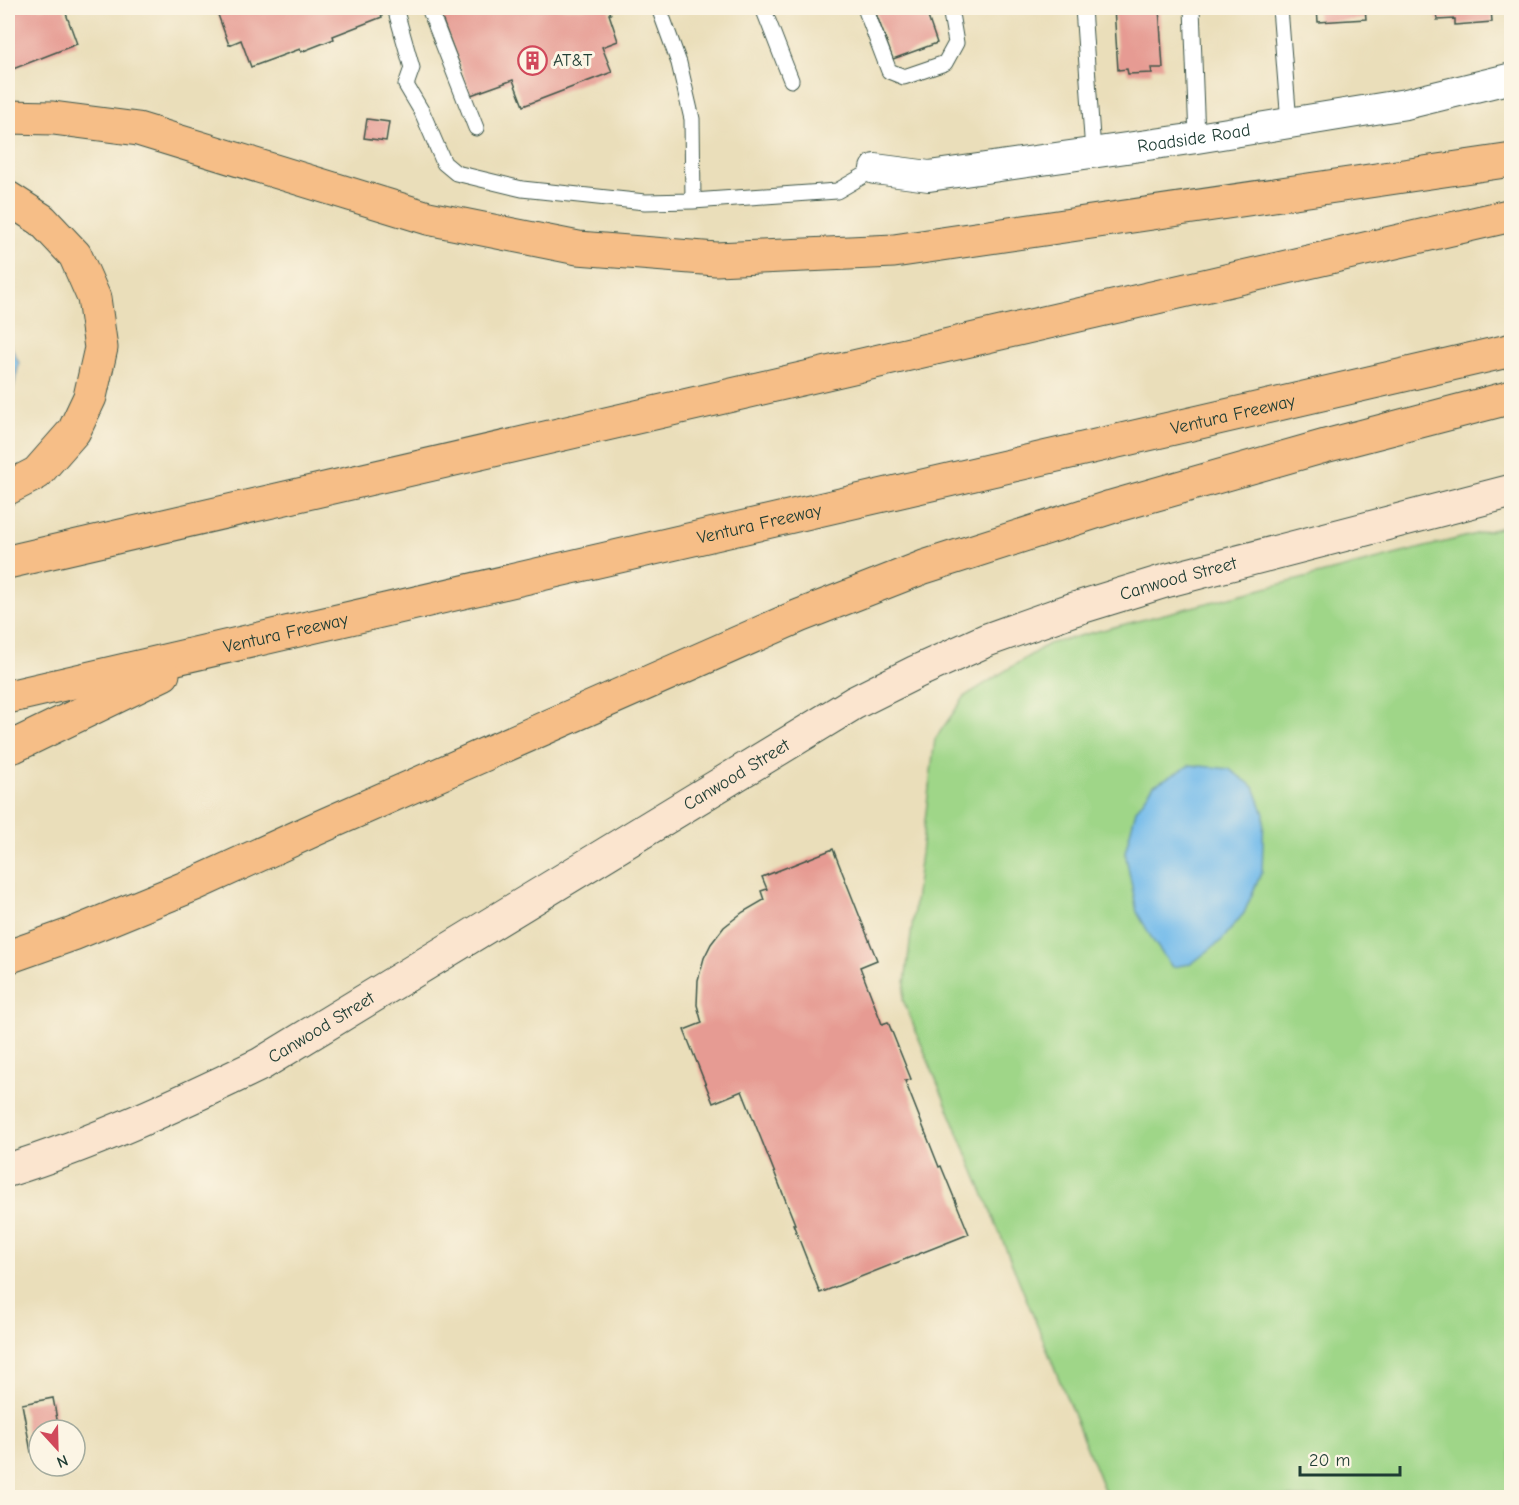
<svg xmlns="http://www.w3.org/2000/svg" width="1519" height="1505" font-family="'Comic Neue',sans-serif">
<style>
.green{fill:#9fd688;stroke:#5f8a5e;stroke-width:1.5}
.water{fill:#73bbeb;stroke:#497c90;stroke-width:1.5}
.building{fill:#e69b93}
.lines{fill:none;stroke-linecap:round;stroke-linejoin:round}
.lane-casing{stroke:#3d5548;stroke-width:17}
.street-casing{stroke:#3d5548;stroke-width:32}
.secondary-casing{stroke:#3d5548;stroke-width:35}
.highway-casing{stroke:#3d5548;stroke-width:35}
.lane{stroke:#fff;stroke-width:15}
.street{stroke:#fff;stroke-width:30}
.secondary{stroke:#fbe5cf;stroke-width:33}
.highway{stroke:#f6be87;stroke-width:33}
.labels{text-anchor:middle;stroke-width:6;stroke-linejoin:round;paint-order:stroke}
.poi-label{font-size:18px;fill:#1f3d34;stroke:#fcf5e5;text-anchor:start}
.street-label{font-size:18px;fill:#1f3d34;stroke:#fcf5e5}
</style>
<rect width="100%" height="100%" fill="#fcf5e5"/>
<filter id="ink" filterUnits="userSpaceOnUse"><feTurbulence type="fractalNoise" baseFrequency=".0167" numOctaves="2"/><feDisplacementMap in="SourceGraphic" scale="12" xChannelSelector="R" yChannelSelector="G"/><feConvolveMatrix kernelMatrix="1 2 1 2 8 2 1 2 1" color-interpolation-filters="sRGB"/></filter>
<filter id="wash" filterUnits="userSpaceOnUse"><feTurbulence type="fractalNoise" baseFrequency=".008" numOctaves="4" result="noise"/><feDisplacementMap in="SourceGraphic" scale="24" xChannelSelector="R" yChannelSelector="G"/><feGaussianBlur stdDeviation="1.35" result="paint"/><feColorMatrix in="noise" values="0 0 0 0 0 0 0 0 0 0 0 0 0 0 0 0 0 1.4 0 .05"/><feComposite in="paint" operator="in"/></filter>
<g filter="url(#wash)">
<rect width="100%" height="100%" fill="#eadeba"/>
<path class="green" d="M1511 525V1497H1107L991 1212 903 1000 935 739 965 696 1048 644Z"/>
<path class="water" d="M8 340 19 363 11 398 8 400Z
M1190 765 1229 769 1254 787 1264 814 1262 871 1244 913 1222 940 1191 964 1172 967 1154 942 1137 912 1125 852 1136 810 1154 785Z"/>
<g id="blocks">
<path class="building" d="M8 8H64L77 44 8 71Z
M230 8H379L382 17 333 36 334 39 301 52 300 49 251 67 241 40 229 45 217 12Z
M438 8H608L611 14H609L618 41 602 47 612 72 523 106 513 80 471 95Z
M874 8H933L934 11 927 14 937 43 893 59Z
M1114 8H1159L1163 68H1151L1152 73 1128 74 1127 69 1118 70Z
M1317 8H1365L1366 19 1318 22Z
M1436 8H1491L1492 22 1455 25V19L1437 20Z
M367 119 389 122 386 141 364 138Z
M833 849 877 960 860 967 882 1024 888 1022 911 1079 905 1081 939 1167 941 1166 969 1234 820 1293 793 1224H795L742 1091 713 1103 684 1030 702 1023 697 1005 698 980 704 958 711 944 724 927 743 912 764 900 761 891 767 889 762 877Z
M53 1398 59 1430H39V1451L31 1452 22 1404Z"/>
</g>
</g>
<g filter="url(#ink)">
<use href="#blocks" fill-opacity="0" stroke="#3d5548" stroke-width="1.5"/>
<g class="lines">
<defs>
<path id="lane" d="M395 8 412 68 406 85 422 112 444 163 456 173 522 189 645 202 693 201 837 191 875 169
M429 8 476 128
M659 8 679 63 692 119 693 201
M763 8 791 80
M865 8 889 71 904 77 945 63 956 43 950 8
M1083 8 1093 152
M1192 8 1197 138
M1280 8 1289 123"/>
<g id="street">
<path id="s1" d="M875 169 929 176 1197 138 1406 104 1512 78"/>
</g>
<g id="secondary">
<path id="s2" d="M8 1170C95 1143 178 1104 261 1064L854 703 916 672 987 640 1071 610 1165 581 1512 491"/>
</g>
<g id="highway">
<path d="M8 117 53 118 138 129 428 218 578 248 716 259 894 251 1512 160"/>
<path d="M8 198 42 220 75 255 94 298 101 348 90 397 74 431 37 473 8 488"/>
<path d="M8 562 1512 215"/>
<path id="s3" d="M8 697 1512 350"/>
<path d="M8 748 14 746 163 674"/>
<path d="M8 957 73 934 195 884 320 827 799 616 924 567 1111 507 1325 446 1512 397"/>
</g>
</defs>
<use href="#lane" class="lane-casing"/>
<use href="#street" class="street-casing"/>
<use href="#secondary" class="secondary-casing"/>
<use href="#highway" class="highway-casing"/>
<use href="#lane" class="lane"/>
<use href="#street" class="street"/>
<use href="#secondary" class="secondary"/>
<use href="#highway" class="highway"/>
</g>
</g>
<defs>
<symbol id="building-ring" viewBox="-11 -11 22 22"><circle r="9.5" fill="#fcf5e5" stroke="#d1495b" stroke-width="1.5"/><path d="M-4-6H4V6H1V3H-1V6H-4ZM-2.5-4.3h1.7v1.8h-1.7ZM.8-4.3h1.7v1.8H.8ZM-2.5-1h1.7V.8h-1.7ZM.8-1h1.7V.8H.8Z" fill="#d1495b"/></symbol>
</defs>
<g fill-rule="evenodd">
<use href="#building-ring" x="516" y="44" width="33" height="33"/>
</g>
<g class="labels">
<g class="poi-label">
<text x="553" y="66">AT&amp;T</text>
</g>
<g class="street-label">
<text dy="6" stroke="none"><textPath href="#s1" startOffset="322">Roadside Road</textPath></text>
<text dy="6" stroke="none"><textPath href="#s3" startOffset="1257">Ventura Freeway</textPath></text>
<text dy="6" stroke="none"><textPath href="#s3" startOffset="771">Ventura Freeway</textPath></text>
<text dy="6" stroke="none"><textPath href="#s2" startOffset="1317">Canwood Street</textPath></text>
<text dy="6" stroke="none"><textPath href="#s3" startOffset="285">Ventura Freeway</textPath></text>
<text dy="6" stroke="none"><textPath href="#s2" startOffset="831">Canwood Street</textPath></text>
<text dy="6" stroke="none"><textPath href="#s2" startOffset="345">Canwood Street</textPath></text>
</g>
</g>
<rect width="1519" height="1505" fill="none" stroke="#fcf5e5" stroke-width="30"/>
<g transform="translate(57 1448) rotate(158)"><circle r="28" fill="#fcf5e5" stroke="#a4ab9e" stroke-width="1.5"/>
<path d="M0-4.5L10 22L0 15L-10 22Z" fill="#d1495b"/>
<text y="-9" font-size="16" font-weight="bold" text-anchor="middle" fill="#1f3d34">N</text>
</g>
<path d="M1300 1466v9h100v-9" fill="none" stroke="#1f3d34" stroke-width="3"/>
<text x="1309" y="1466" font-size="18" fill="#1f3d34" stroke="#fcf5e5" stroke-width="4.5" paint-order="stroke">20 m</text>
</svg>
